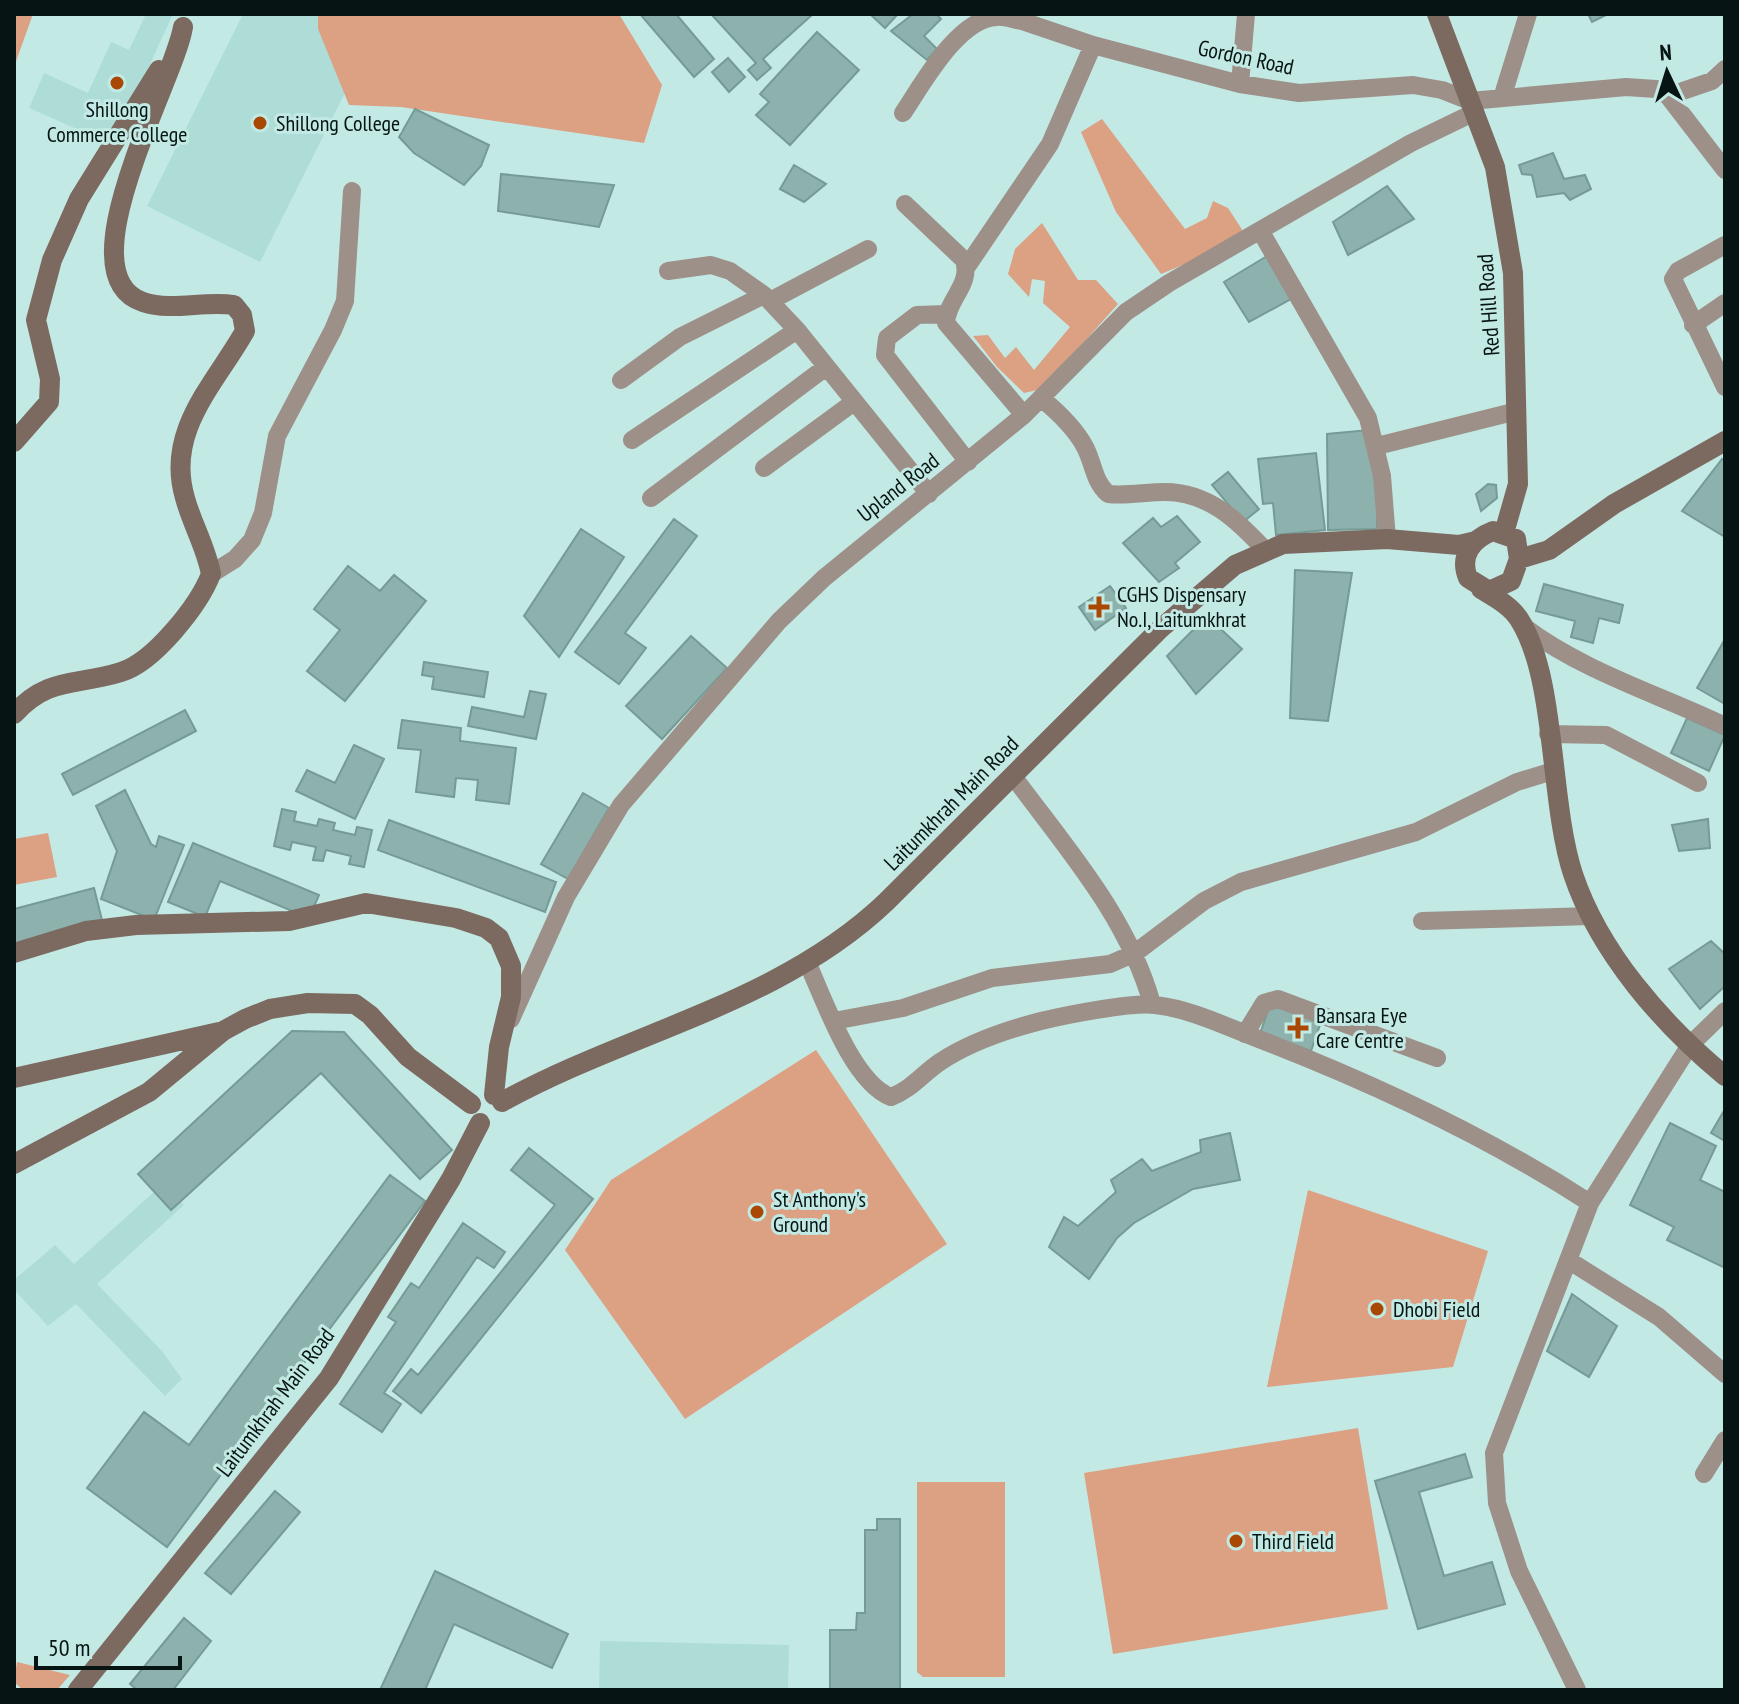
<svg xmlns="http://www.w3.org/2000/svg" width="1739" height="1704" font-family="'PT Sans Narrow',sans-serif">
<style>
.built{fill:#aeddd7}
.green{fill:#dca083}
.building{fill:#8db2ad;stroke:#769a96;stroke-width:2}
.lines{fill:none;stroke-linecap:round;stroke-linejoin:round}
.street{stroke:#9d9089;stroke-width:18}
.secondary{stroke:#7c6960;stroke-width:20}
.poi-dot{fill:#a94803;stroke:#c3e9e5;stroke-width:3}
.labels{text-anchor:middle;stroke-width:6;stroke-linejoin:round;paint-order:stroke}
.street-label{font-size:22px;fill:#061413;stroke:#c3e9e5}
.poi-label{font-size:22px;fill:#061413;stroke:#c3e9e5;text-anchor:start}
</style>
<rect width="100%" height="100%" fill="#c3e9e5"/>
<path class="built" d="M146 14H173L113 145 29 108 44 73 88 93 111 42 129 50Z
M243 14H321L372 39 260 262 147 206Z
M169 1189 184 1205 97 1284 162 1351 182 1379 165 1396 76 1304 48 1326 14 1290V1280L55 1245 74 1264 155 1191Z
M600 1641 789 1645 788 1690H599Z"/>
<path class="green" d="M14 14H33L14 67Z
M318 14H619L662 85 644 143 401 107 349 105 318 29Z
M1102 119 1185 229 1207 218 1213 201 1228 208 1243 231 1204 256 1161 274 1116 212 1081 132Z
M1042 223 1078 280H1096L1118 304 1042 389 1024 393 997 367 973 336 988 335 1005 358 1016 347 1034 370 1070 327 1043 303 1045 281 1032 279 1029 297 1008 274 1015 249Z
M48 833 57 877 14 885V839Z
M816 1050 947 1244 685 1419 565 1250 611 1180Z
M1308 1190 1488 1251 1453 1367 1267 1387Z
M1358 1428 1388 1609 1113 1654 1084 1473Z
M917 1482H1005V1677H923L917 1672Z
M17 1662 70 1675 57 1690H23L14 1682Z"/>
<path class="building" d="M640 14H676L714 59 694 77Z
M711 14H813L763 59 771 68 757 80 748 70 756 63Z
M870 14H898L885 28Z
M913 14H936L941 19 924 36 937 49 927 60 891 31Z
M1588 14H1608L1592 22Z
M817 32 859 70 790 145 756 115 769 102 760 94Z
M728 58 745 77 729 92 712 72Z
M415 109 489 145 481 166 464 185 414 153 399 137Z
M1553 153 1564 179 1585 175 1591 189 1570 200 1564 193 1537 197 1532 175 1522 174 1519 165Z
M794 165 826 184 804 202 780 189Z
M501 174 614 185 599 227 498 211Z
M1387 186 1414 219 1348 255 1333 222Z
M1267 256 1293 298 1249 322 1224 282Z
M1369 430 1377 461V529L1328 530 1327 434Z
M1316 453 1325 530 1276 535 1273 503 1263 504 1258 459Z
M1722 459 1725 461V537L1682 511Z
M1228 472 1259 509 1243 522 1212 485Z
M1488 484 1496 485 1497 498 1481 511 1476 494Z
M1177 516 1200 542 1175 563 1179 568 1159 582 1123 543 1153 518 1161 527Z
M674 519 697 536 625 633 646 648 619 684 575 652Z
M581 529 624 557 559 657 524 616Z
M348 566 380 591 394 575 426 601 345 701 307 671 340 630 314 609Z
M1295 570 1352 573 1328 721 1290 718Z
M1544 584 1623 605 1619 623 1599 618 1593 643 1571 637 1575 621 1536 611Z
M1110 586 1126 608 1095 630 1079 607Z
M1207 616 1242 649 1196 694 1167 656Z
M691 636 727 668 662 739 626 706Z
M1725 639V704L1697 688Z
M424 662 488 672 484 697 432 689 434 677 422 675Z
M530 691 546 694 536 739 468 726 472 707 524 717Z
M185 710 196 731 73 795 62 774Z
M1687 718 1725 735 1709 771 1671 753Z
M402 720 461 728 460 741 516 748 509 804 476 800 478 780 456 778 454 797 416 792 421 750 398 748Z
M354 745 384 759 355 819 296 791 307 770 335 783Z
M125 790 151 844 156 847 159 836 184 845 154 920 101 899 117 851 96 806Z
M583 793 609 808 568 879 541 864Z
M282 809 296 812 294 821 317 826 319 819 335 823 333 830 355 835 357 827 372 830 364 867 349 864 351 856 326 850 323 861 313 860 316 847 292 842 290 850 274 846Z
M1708 819 1710 848 1679 851 1672 825Z
M389 820 556 882 545 912 378 850Z
M193 843 319 895 309 918 220 881 205 917 168 902Z
M94 888 102 920 14 944V909Z
M1711 941 1725 954V986L1700 1009 1669 969Z
M1271 1001 1322 1019 1311 1051 1260 1034Z
M292 1031 344 1032 452 1150 420 1179 321 1073 171 1210 138 1174Z
M1725 1109V1141L1711 1133Z
M1670 1123 1716 1146 1700 1180 1725 1192V1268L1667 1240 1674 1227 1630 1205Z
M1230 1133 1240 1180 1193 1189 1134 1223 1117 1238 1089 1279 1049 1247 1064 1217 1078 1226 1116 1192 1111 1180 1142 1159 1152 1171 1201 1152 1200 1140Z
M529 1148 593 1199 421 1413 393 1391 411 1369 418 1375 555 1205 511 1170Z
M390 1175 425 1201 167 1547 87 1488 144 1412 189 1445Z
M463 1223 505 1252 494 1268 477 1257 384 1393 401 1404 382 1432 340 1404 396 1322 388 1317 411 1283 419 1288Z
M1572 1294 1617 1326 1589 1377 1547 1351Z
M1465 1454 1472 1477 1419 1492 1444 1576 1492 1562 1505 1604 1418 1629 1375 1481Z
M275 1491 300 1512 231 1594 205 1573Z
M877 1519H900V1690H830V1630H856L857 1613H865V1530H877Z
M435 1571 568 1634 552 1668 454 1624 425 1690H380Z
M184 1618 211 1641 173 1690H137L130 1684Z"/>
<g class="lines">
<path class="street" d="M1021 14 1022 21 1093 45 1240 84 1299 93 1413 85 1442 90 1470 101 1626 87 1656 89 1668 96 1725 170
M1240 84 1246 14
M1668 96 1712 81 1725 69
M1502 98 1528 14
M903 113C922 85 958 18 997 17 1004 16 1014 20 1022 21
M905 204 964 260C972 285 947 299 946 323L1024 415
M1261 232 1368 418 1382 476 1387 539
M1725 245 1678 271 1673 279 1725 387
M966 268 1050 144 1093 45
M668 271 711 265 730 271 764 295 797 330 929 494
M770 301 868 249
M946 314 917 315 887 338 885 355 968 462
M1693 325 1725 303
M621 380 680 337 764 295
M1041 398C1058 412 1075 428 1085 447 1094 464 1093 480 1108 494 1127 496 1146 492 1165 492 1208 492 1237 520 1264 549
M632 440 797 330
M1377 446 1517 411
M764 468 854 402
M651 498 826 367
M211 574 235 559 252 540 263 513 277 436 333 330 345 301 352 191
M1523 626C1582 671 1658 694 1725 726
M1548 734 1606 735 1698 783
M1013 776C1066 848 1128 917 1152 1004
M1422 921 1591 916
M807 962C824 999 852 1082 891 1097 912 1089 922 1074 940 1062 970 1042 1006 1030 1041 1021 1066 1015 1131 1002 1155 1005 1192 1009 1229 1028 1264 1041 1377 1085 1488 1137 1590 1203
M511 1019 566 897 621 805 779 621 824 578 1024 415 1126 312 1169 283 1411 143 1475 112
M834 1021 903 1008 992 978 1110 964 1135 953 1204 901 1241 882 1416 832 1517 782 1553 771
M1245 1034 1264 1003 1278 999 1437 1058
M1568 1260 1659 1317 1725 1374
M1704 1474 1725 1440
M1577 1690 1519 1571 1497 1503 1494 1453 1590 1203 1690 1045 1725 1011"/>
<path class="secondary" d="M1437 14 1495 167 1513 273 1518 484 1504 533
M14 442 49 402 50 379 36 320 52 260 79 199 159 70
M1493 531 1516 539 1519 559 1511 581 1489 591 1468 578C1459 556 1472 539 1493 531Z
M1519 559 1549 550 1614 504 1725 441
M1481 589C1494 597 1510 605 1519 619 1557 678 1549 801 1573 874 1599 952 1662 1024 1725 1076
M14 714C48 676 77 686 121 672 154 662 199 605 211 574 206 547 192 524 185 498 165 431 215 384 245 331L242 315 234 305C204 300 173 312 143 302 62 275 175 80 183 27
M14 953 86 931 136 925 289 921 366 903 456 918 486 928 499 938 511 966V997L499 1047 494 1095
M14 1078 219 1032
M502 1102C628 1032 779 1004 886 902L1160 629 1235 565 1283 544 1387 539 1459 545 1476 541
M14 1164 149 1092 223 1031 245 1019 270 1009 308 1003 355 1004 370 1015 408 1057 471 1104
M78 1690 329 1378 451 1179 480 1123"/>
</g>
<g class="poi-dot">
<circle cx="117" cy="83" r="8"/>
<circle cx="260" cy="123" r="8"/>
<path d="M1095 595h8v8h8v8h-8v8h-8v-8h-8v-8h8z"/>
<path d="M1294 1016h8v8h8v8h-8v8h-8v-8h-8v-8h8z"/>
<circle cx="757" cy="1212" r="8"/>
<circle cx="1377" cy="1309" r="8"/>
<circle cx="1236" cy="1541" r="8"/>
</g>
<g class="labels">
<g class="street-label">
<text transform="translate(1246 57) rotate(12)" y="8">Gordon Road</text>
<text transform="translate(1488 305) rotate(-94)" y="8">Red Hill Road</text>
<text transform="translate(898 487) rotate(-38)" y="8">Upland Road</text>
<text transform="translate(951 803) rotate(-45)" y="8">Laitumkhrah Main Road</text>
<text transform="translate(275 1402) rotate(-53)" y="8">Laitumkhrah Main Road</text>
</g>
<g class="poi-label">
<text x="117" y="117" text-anchor="middle">Shillong<tspan x="117" dy="25">Commerce College</tspan></text>
<text x="276" y="131">Shillong College</text>
<text x="1117" y="602">CGHS Dispensary<tspan x="1117" dy="25">No.I, Laitumkhrat</tspan></text>
<text x="1316" y="1023">Bansara Eye<tspan x="1316" dy="25">Care Centre</tspan></text>
<text x="773" y="1207">St Anthony's<tspan x="773" dy="25">Ground</tspan></text>
<text x="1393" y="1317">Dhobi Field</text>
<text x="1252" y="1549">Third Field</text>
</g>
</g>
<rect width="1739" height="1704" fill="none" stroke="#061413" stroke-width="32"/>
<g transform="translate(1667 72) rotate(356)" stroke="#c3e9e5" stroke-width="6" paint-order="stroke">
<path d="M0-6L14 30L0 20L-14 30Z" fill="#061413"/>
<text y="-12" font-size="22" font-weight="bold" text-anchor="middle" fill="#061413">N</text>
</g>
<path d="M36 1656v12h144v-12" fill="none" stroke="#061413" stroke-width="4"/>
<text x="48" y="1656" font-size="24" fill="#061413" stroke="#c3e9e5" stroke-width="6" paint-order="stroke">50 m</text>
</svg>
